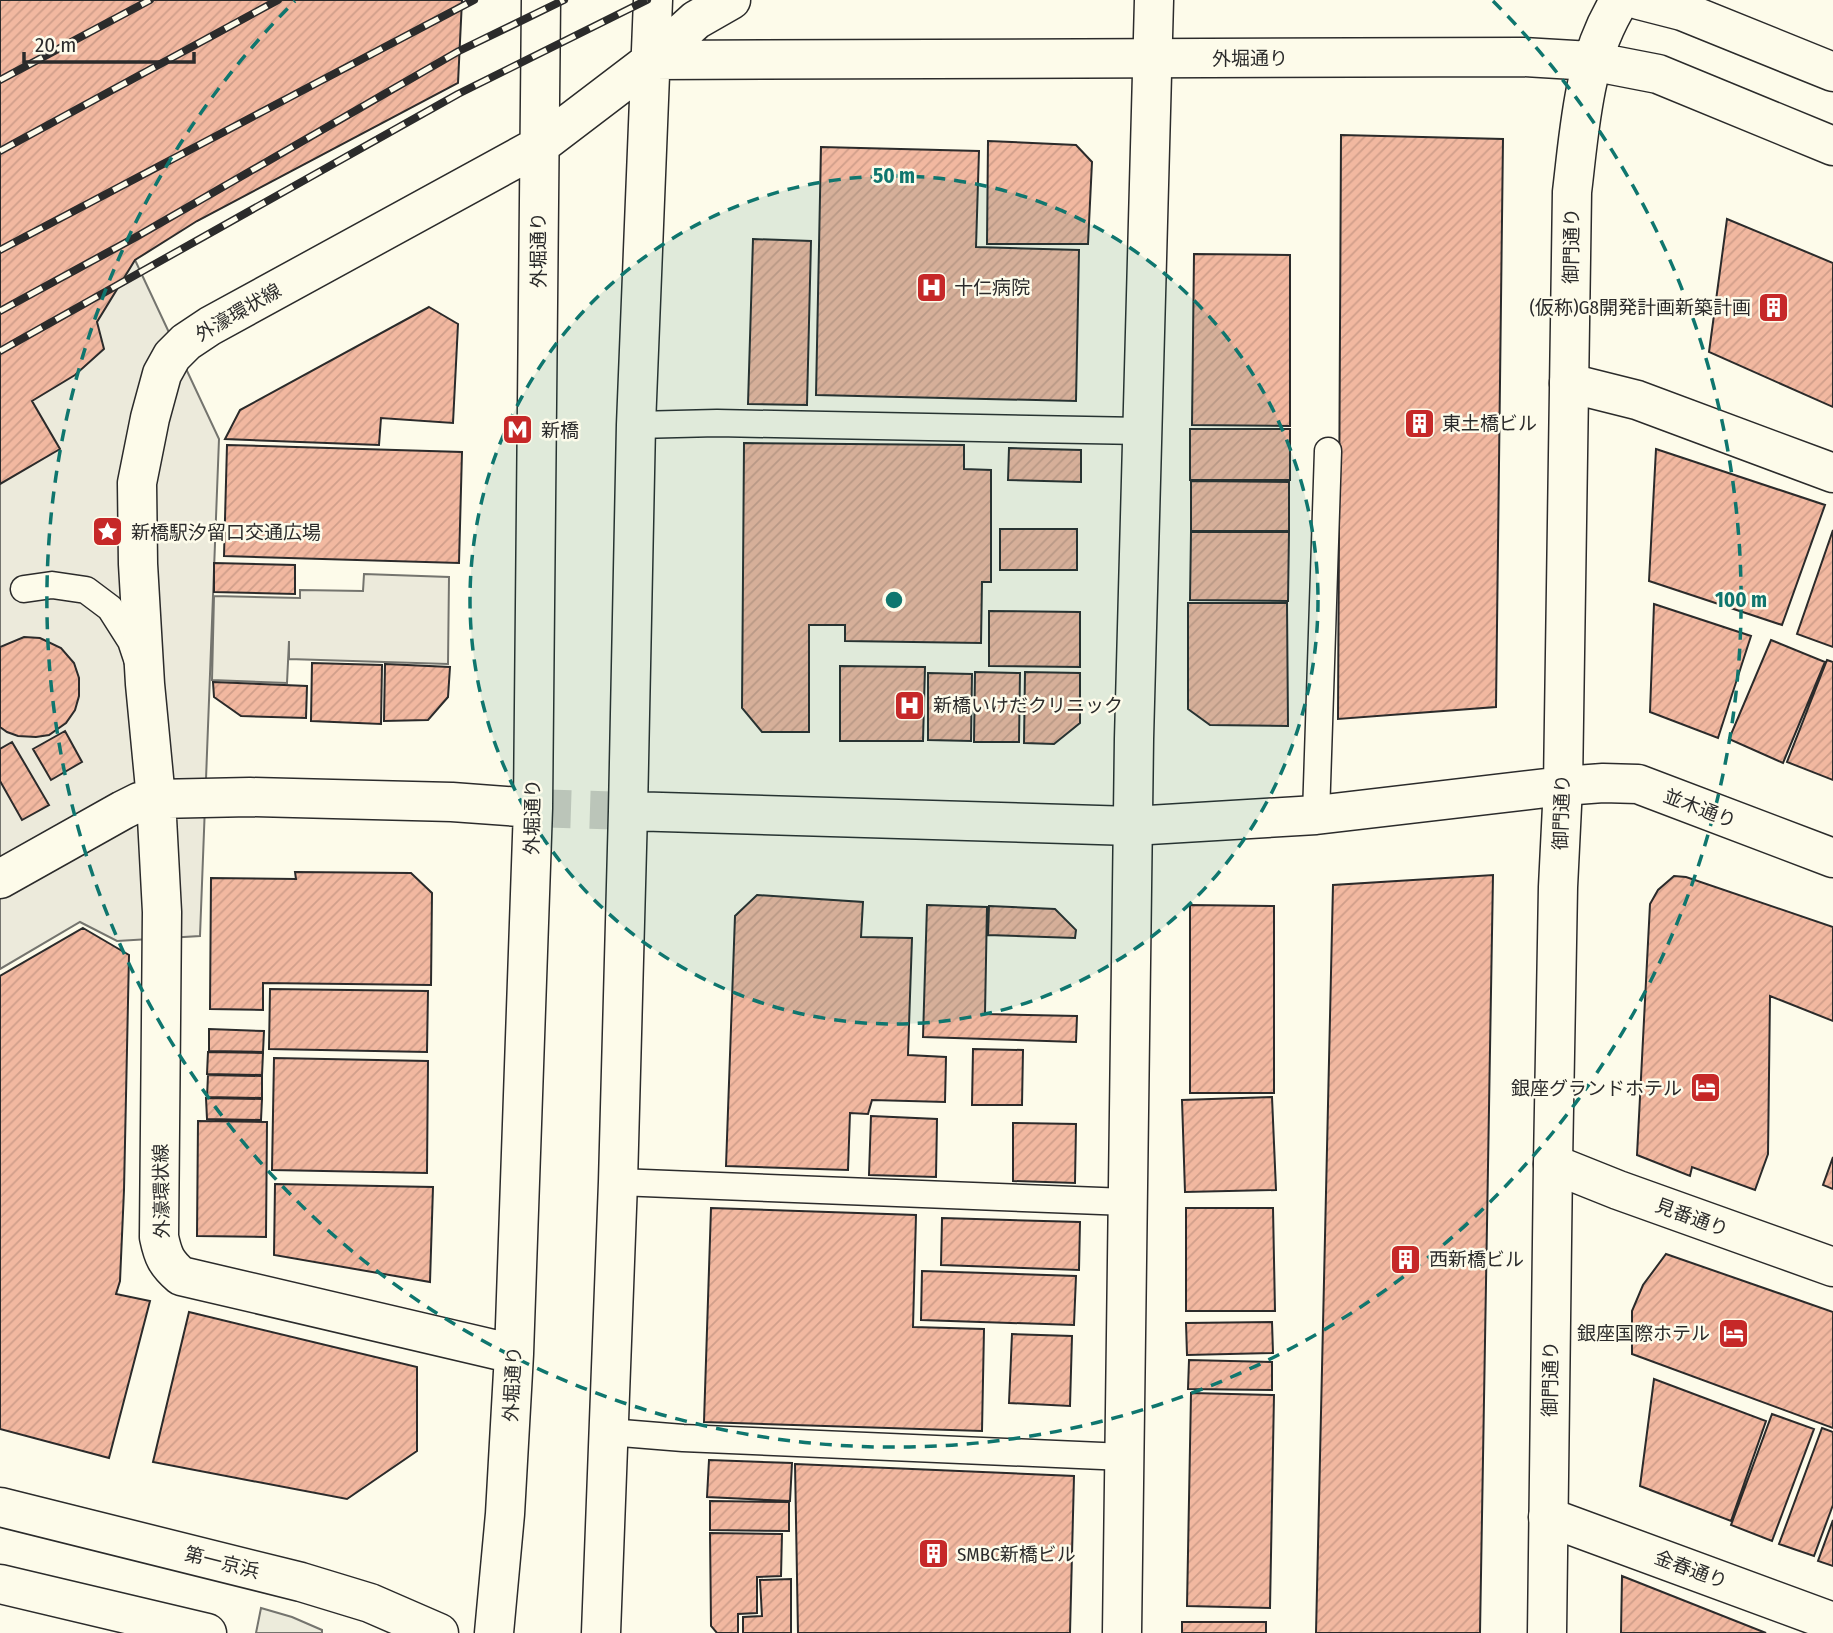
<svg xmlns="http://www.w3.org/2000/svg" width="1833" height="1633" font-family="'Fira Sans Condensed','Noto Sans JP',sans-serif">
<style>
.green{fill:#ecebdb;stroke:#74746e;stroke-width:2}
.parking{fill:#eceadb;stroke:#74746e;stroke-width:2}
.building{fill:url(#building-hatch);stroke:#2b2b2b;stroke-width:2}
.lines{fill:none;stroke-linecap:round;stroke-linejoin:round}
.secondary-tunnel{stroke:#d3d1c4;stroke-width:38;stroke-dasharray:38 19;stroke-linecap:butt}
.lane-casing{stroke:#2b2b2b;stroke-width:29}
.street-casing{stroke:#2b2b2b;stroke-width:41}
.secondary-casing{stroke:#2b2b2b;stroke-width:41}
.primary-casing{stroke:#2b2b2b;stroke-width:41}
.highway-casing{stroke:#2b2b2b;stroke-width:41}
.lane{stroke:#fdfbea;stroke-width:26}
.street{stroke:#fdfbea;stroke-width:38}
.secondary{stroke:#fdfbea;stroke-width:38}
.primary{stroke:#fdfbea;stroke-width:38}
.highway{stroke:#fdfbea;stroke-width:38}
.rail-casing{stroke:#2b2b2b;stroke-width:8}
.rail{stroke:#fdfbea;stroke-width:5;stroke-dasharray:16;stroke-linecap:butt}
.ring{fill:none;stroke:#0f766e;stroke-width:3.5;stroke-dasharray:12 9}
.labels{text-anchor:middle;stroke-width:5;stroke-linejoin:round;paint-order:stroke}
.street-label{font-size:19px;fill:#2b2b2b;stroke:#fdfbea}
.poi-label{font-size:19px;fill:#2b2b2b;stroke:#fdfbea;text-anchor:start}
.centre{fill:#0f766e;stroke:#fdfbea;stroke-width:3.5}
.ring-label{font-size:21px;text-anchor:middle;font-weight:bold;fill:#0f766e;stroke:#fdfbea;stroke-width:5;stroke-linejoin:round;paint-order:stroke}
</style>
<defs>
<pattern id="building-hatch" width="6" height="6" patternUnits="userSpaceOnUse" patternTransform="scale(1.75)"><rect width="6" height="6" fill="#f2b8a0"/><path d="M-1 1l2-2M0 6l6-6M5 7l2-2" fill="none" stroke="#d09e8a"/></pattern>
</defs>
<rect width="100%" height="100%" fill="#fdfbea"/>
<path class="green" d="M261 1608 292 1617 322 1630V1633H256Z"/>
<path class="parking" d="M135 260 219 439 200 936 117 941 80 922 0 969V342Z
M364 574 449 577 448 664 289 659V641L287 683 212 680 214 596 300 598V590L363 591Z"/>
<path class="building" d="M0 0H462L458 83 197 221 135 260 97 322 104 349 75 375 32 401 60 449 0 484Z
M1341 135 1503 139 1496 707 1338 719Z
M988 141 1076 145 1092 162 1088 244H987Z
M821 147 979 151 976 247 1079 250 1076 401 816 395Z
M1727 219 1833 263V407L1709 352Z
M753 239 811 241 807 405 748 404Z
M1194 254 1290 255V426L1192 425Z
M429 307 458 324 453 423 381 418 379 445 225 439 240 410Z
M1190 429H1290V480H1190Z
M744 443 964 445V469L991 470V582H982L981 643 845 641V625H809V732H762L742 708Z
M227 445 462 452 459 563 224 556Z
M1009 448 1081 450V482L1008 480Z
M1656 449 1825 505 1782 625 1649 581Z
M1191 481 1289 482V531H1191Z
M1000 529H1077V570H1000Z
M1833 530V647L1797 634Z
M1191 532H1289L1288 601 1190 600Z
M214 563 295 565V594L214 592Z
M1188 603H1287L1288 726 1210 725 1188 709Z
M1654 604 1751 636 1718 738 1650 712Z
M989 611 1080 612V667L989 666Z
M24 637 40 638 61 648 74 663 79 678V696L75 710 66 723 49 735 36 737 18 736 7 732 0 727V647Z
M1771 640 1825 662 1783 763 1729 739Z
M1827 660 1833 662V780L1787 762Z
M312 663 382 665 381 724 311 721Z
M385 664 450 667 448 697 428 720 384 721Z
M840 666 925 667 923 741H840Z
M975 672 1020 673 1019 742H974Z
M1025 672 1080 673V723L1054 744 1024 743Z
M928 673 972 674 971 741 928 740Z
M213 682 307 686 306 718 241 716 214 697Z
M65 731 82 762 51 780 33 749Z
M12 742 49 805 22 820 0 781V749Z
M295 872 411 873 432 893 431 985 263 983V1010L210 1009 211 878 296 879Z
M1493 875 1480 1633H1316L1333 885Z
M1674 876 1686 877 1833 927V1021L1770 996 1768 1154 1755 1190 1692 1167 1690 1176 1637 1155 1650 904 1658 890Z
M757 895 863 902 861 937 912 938 908 1055 946 1057 945 1102 872 1100 868 1114 850 1113 848 1170 726 1166 735 916Z
M927 905 987 907 985 1014 1077 1016 1076 1042 923 1037Z
M1190 905 1274 906V1093H1190Z
M989 906 1055 909 1076 930 1075 938 988 935Z
M83 928 129 955 124 1190 120 1281 116 1294 150 1301 109 1458 0 1429V976Z
M270 989 428 991 427 1052 269 1049Z
M209 1029 264 1031 263 1052 209 1051Z
M973 1049 1023 1050 1022 1105H972Z
M208 1052 263 1053 262 1075 207 1074Z
M274 1058 428 1061 427 1173 272 1170Z
M208 1075 262 1076V1098L207 1097Z
M1272 1097 1276 1190 1185 1192 1182 1100Z
M206 1098 262 1099 261 1120 207 1119Z
M871 1116 937 1119 936 1177 869 1175Z
M198 1121 267 1122 266 1237 197 1236Z
M1013 1123 1076 1124 1075 1183 1013 1181Z
M1833 1157V1189L1823 1185Z
M275 1184 433 1187 430 1282 274 1255Z
M711 1208 916 1215 913 1327 984 1329 982 1431 704 1422Z
M1186 1208H1273L1275 1311H1186Z
M942 1218 1080 1222 1079 1270 941 1265Z
M1666 1254 1833 1312V1428L1632 1354V1311L1643 1285Z
M922 1271 1076 1276 1074 1325 921 1320Z
M189 1312 417 1367V1451L347 1499 153 1462Z
M1272 1322 1273 1353 1187 1355 1186 1323Z
M1012 1334 1072 1336 1070 1406 1009 1403Z
M1189 1360 1272 1362V1390L1188 1389Z
M1654 1379 1766 1421 1731 1521 1640 1486Z
M1191 1393 1274 1395 1270 1608 1187 1606Z
M1772 1414 1814 1429 1772 1541 1731 1525Z
M1822 1428 1833 1432V1505L1814 1556 1779 1544Z
M709 1460 792 1463 790 1501 707 1497Z
M795 1464 1074 1476 1070 1633H798Z
M710 1501 789 1502V1531L710 1530Z
M1833 1520V1566L1818 1561Z
M710 1533 782 1534 781 1576 757 1577V1613L738 1614V1633H717L711 1626Z
M1622 1576 1766 1633H1621Z
M791 1579V1633H743V1617L762 1616 760 1580Z
M1182 1622H1266V1633H1182Z"/>
<g class="lines">
<path class="secondary-tunnel" d="M533 808 628 811"/>
<defs>
<path id="lane" d="M636 425 717 423 1142 431
M24 589 52 585 86 590 110 608 131 641 137 659
M1316 815 1328 451
M618 1182 1127 1202
M609 1432 683 1438 1125 1457"/>
<path id="street" d="M1569 383 1637 400 1833 473
M1563 786 1603 783 1638 784 1833 858
M1553 1164 1618 1190 1833 1267
M1548 1517 1833 1622
M1122 1633 1134 739 1154 0"/>
<path id="secondary" d="M1639 0 1682 11 1833 72
M652 60 1523 57 1591 61 1658 74 1833 146
M628 811 1132 826 1316 815 1563 786
M0 879 123 810 139 802 156 799 250 797 452 802 533 808
M514 1354 181 1276C166 1263 163 1256 159 1237L162 912 156 799 145 684 138 564 137 483 150 418 162 374 172 356 186 342 210 326 539 146 652 60 696 20 731 0
M494 1633 505 1514 514 1354 533 808 541 0
M601 1633 618 1182 628 811 636 425 653 0
M1547 1633 1553 1164 1558 887 1563 786 1572 192C1580 126 1583 58 1620 0"/>
<path id="primary" d="M0 1584 207 1633"/>
<path id="highway" d="M0 1507 301 1582 370 1603 439 1633"/>
</defs>
<use href="#lane" class="lane-casing"/>
<use href="#street" class="street-casing"/>
<use href="#secondary" class="secondary-casing"/>
<use href="#primary" class="primary-casing"/>
<use href="#highway" class="highway-casing"/>
<use href="#lane" class="lane"/>
<use href="#street" class="street"/>
<use href="#secondary" class="secondary"/>
<use href="#primary" class="primary"/>
<use href="#highway" class="highway"/>
<defs>
<path id="rail" d="M0 80 150 0
M0 151 278 0
M0 250 474 0
M0 311 136 237 459 51 564 0
M0 351 458 94 647 0"/>
</defs>
<use href="#rail" class="rail-casing"/>
<use href="#rail" class="rail"/>
</g>
<circle cx="894" cy="600" r="424" fill="#0f766e" fill-opacity=".12"/>
<g class="ring">
<circle cx="894" cy="600" r="424"/>
<path d="M1493 1A847 847 0 1 1 295 1"/>
</g>
<defs>
<symbol id="hospital-square" viewBox="-11 -11 22 22"><rect x="-9" y="-9" width="18" height="18" rx="4" fill="#c62828" stroke="#fdfbea"/><path d="M-5-5h3v3.5h4V-5h3V5h-3V1.5h-4V5h-3Z" fill="#fff"/></symbol>
<symbol id="building-square" viewBox="-11 -11 22 22"><rect x="-9" y="-9" width="18" height="18" rx="4" fill="#c62828" stroke="#fdfbea"/><path d="M-4-6H4V6H1V3H-1V6H-4ZM-2.5-4.3h1.7v1.8h-1.7ZM.8-4.3h1.7v1.8H.8ZM-2.5-1h1.7V.8h-1.7ZM.8-1h1.7V.8H.8Z" fill="#fff"/></symbol>
<symbol id="metro-square" viewBox="-11 -11 22 22"><rect x="-9" y="-9" width="18" height="18" rx="4" fill="#c62828" stroke="#fdfbea"/><path d="M-5.5 5V-5H-3L0 0L3-5H5.5V5H3V-.5L0 4L-3-.5V5Z" fill="#fff"/></symbol>
<symbol id="sight-square" viewBox="-11 -11 22 22"><rect x="-9" y="-9" width="18" height="18" rx="4" fill="#c62828" stroke="#fdfbea"/><path d="M0-6L1.8-2.2L6-1.7L2.9 1.2L3.7 5.4L0 3.3L-3.7 5.4L-2.9 1.2L-6-1.7L-1.8-2.2Z" fill="#fff"/></symbol>
<symbol id="hotel-square" viewBox="-11 -11 22 22"><rect x="-9" y="-9" width="18" height="18" rx="4" fill="#c62828" stroke="#fdfbea"/><path d="M-6-4.5h1.5V1H6V5H4.5V3h-9V5H-6ZM-4 0a1.8 1.8 0 1 1 3.6 0ZM.5 0V-2.5h3Q6-2.5 6 0Z" fill="#fff"/></symbol>
</defs>
<g fill-rule="evenodd">
<use href="#hospital-square" x="914" y="270" width="35" height="35"/>
<use href="#building-square" x="1756" y="290" width="35" height="35"/>
<use href="#building-square" x="1402" y="406" width="35" height="35"/>
<use href="#metro-square" x="500" y="412" width="35" height="35"/>
<use href="#sight-square" x="90" y="514" width="35" height="35"/>
<use href="#hospital-square" x="892" y="688" width="35" height="35"/>
<use href="#hotel-square" x="1688" y="1070" width="35" height="35"/>
<use href="#building-square" x="1388" y="1242" width="35" height="35"/>
<use href="#hotel-square" x="1716" y="1316" width="35" height="35"/>
<use href="#building-square" x="916" y="1536" width="35" height="35"/>
</g>
<g class="labels">
<g class="street-label">
<text x="1250" y="65">外堀通り</text>
<text transform="translate(1571 246) rotate(-89)" y="7">御門通り</text>
<text transform="translate(538 250) rotate(-90)" y="7">外堀通り</text>
<text transform="translate(238 312) rotate(-30)" y="7">外濠環状線</text>
<text transform="translate(1700 808) rotate(21)" y="7">並木通り</text>
<text transform="translate(1561 812) rotate(-88)" y="7">御門通り</text>
<text transform="translate(532 817) rotate(-89)" y="7">外堀通り</text>
<text transform="translate(161 1191) rotate(-91)" y="7">外濠環状線</text>
<text transform="translate(1692 1217) rotate(20)" y="7">見番通り</text>
<text transform="translate(1550 1379) rotate(-89)" y="7">御門通り</text>
<text transform="translate(512 1384) rotate(-87)" y="7">外堀通り</text>
<text transform="translate(222 1562) rotate(14)" y="7">第一京浜</text>
<text transform="translate(1691 1569) rotate(20)" y="7">金春通り</text>
</g>
<g class="poi-label">
<text x="954" y="294">十仁病院</text>
<text x="1751" y="314" text-anchor="end">(仮称)G8開発計画新築計画</text>
<text x="1442" y="430">東土橋ビル</text>
<text x="541" y="437">新橋</text>
<text x="131" y="539">新橋駅汐留口交通広場</text>
<text x="933" y="712">新橋いけだクリニック</text>
<text x="1682" y="1095" text-anchor="end">銀座グランドホテル</text>
<text x="1429" y="1266">西新橋ビル</text>
<text x="1710" y="1340" text-anchor="end">銀座国際ホテル</text>
<text x="957" y="1561">SMBC新橋ビル</text>
</g>
</g>
<circle cx="894" cy="600" r="10" class="centre"/>
<g class="ring-label">
<text x="894" y="183">50 m</text>
<text x="1741" y="607">100 m</text>
</g>
<path d="M24 52v10h170v-10" fill="none" stroke="#2b2b2b" stroke-width="3.5"/>
<text x="35" y="52" font-size="21" fill="#2b2b2b" stroke="#fdfbea" stroke-width="5" paint-order="stroke">20 m</text>
</svg>
